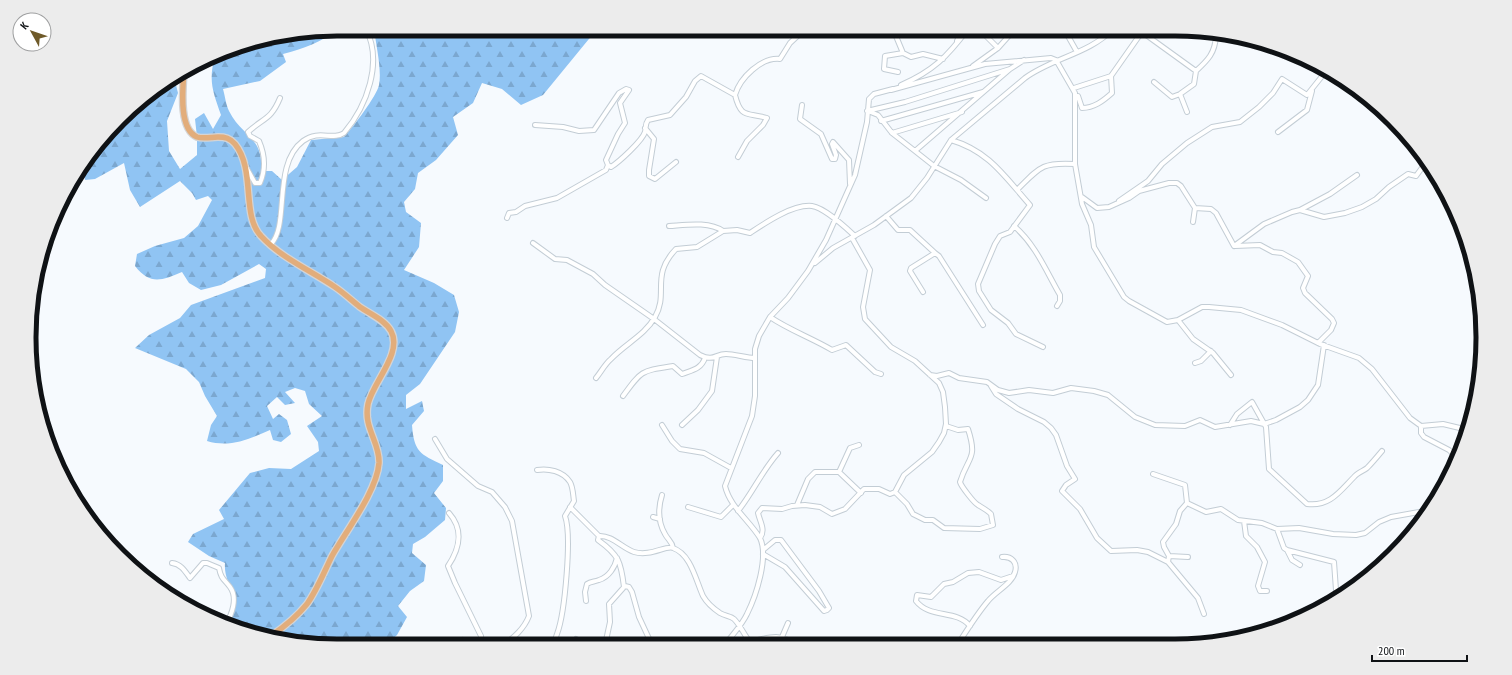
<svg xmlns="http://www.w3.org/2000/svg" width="1512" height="675" font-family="'PT Sans Narrow',sans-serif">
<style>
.forest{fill:url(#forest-firs)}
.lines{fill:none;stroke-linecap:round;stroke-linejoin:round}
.minor-casing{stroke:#c3cdd5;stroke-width:6}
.major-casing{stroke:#d4d4d5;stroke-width:8}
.minor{stroke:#fff;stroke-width:4}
.major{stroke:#e2ad7b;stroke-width:5.5}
.rim{fill:none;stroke:#0f1215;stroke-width:5}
</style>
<defs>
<pattern id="forest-firs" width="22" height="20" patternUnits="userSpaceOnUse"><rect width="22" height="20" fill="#90c4f3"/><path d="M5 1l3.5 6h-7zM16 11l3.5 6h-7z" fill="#7ba7cf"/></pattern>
</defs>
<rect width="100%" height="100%" fill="#f6fafe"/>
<path class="forest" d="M338 29C322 42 303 49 283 54L286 62 260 81 223 89C225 96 226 105 229 111 242 137 264 137 261 171H272L282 180 297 167 311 140 344 137C352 128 377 96 379 85 382 70 376 45 374 29H589L593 34 543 95 521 105 502 89 482 83 473 103 453 117 458 135 436 160 418 173 415 189 404 202 406 212 421 223 419 247 404 270 434 283 454 295 459 312 455 332 420 384 406 395V409L422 401 424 411 412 425C414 452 420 454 443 465V481L434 493 446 508 445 520 425 537 413 544 412 553 426 565 424 581 410 591 398 606 407 617 397 635 385 646H337L238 630 227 625 235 596C229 585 224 575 225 563L209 556 188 542 193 534 224 519 219 510 250 473 269 468 291 469 319 451 318 442 307 426 322 416 309 404 305 391 295 388 285 392 295 403 285 405 277 397 267 406 273 419 279 414 287 420 291 434 281 442 273 440 270 430C249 439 230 448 207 441L211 425 217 416 205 396 199 382 186 369 135 348 149 335 180 318 191 305 265 278 266 269 259 264 221 285 201 290 189 283 182 272C161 281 150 285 135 266L137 254 155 246 184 238 198 226 212 200 208 196 196 200 192 193 180 181 140 207 130 190 124 163 95 179 85 180 83 168 134 105 174 77 178 93 167 121 169 151 180 169 197 155V137L195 119 204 113 213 129 221 115C213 92 208 81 215 56L238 45Z"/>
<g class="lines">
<defs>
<path id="minor" d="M786 29 794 38
M893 29 903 53 911 57 923 54 943 59
M931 29 935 33 943 32 949 29
M979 29 998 48
M1064 29 1077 52
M1142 32 1196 71 1194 84 1180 94 1187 112
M923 34 934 33
M984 34 989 29
M895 35 909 29
M957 41 962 29
M973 66 998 48 1015 29
M1196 71C1208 60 1215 53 1216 36
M898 72 884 69 885 56 903 53
M1154 82 1172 97 1180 94
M901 85C933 71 947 57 968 29
M1074 88 1111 76 1144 29
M891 90 985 64 1051 58 1056 60 1075 93V164L1082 204 1091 225 1094 247 1124 297 1129 301 1167 322 1178 320 1202 307H1209L1241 310 1282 325 1320 344 1359 358 1372 369 1410 418 1421 426 1443 424 1468 430
M735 95C741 119 747 112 767 118L763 125 747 141 738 157
M1076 96H1078L1082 108C1094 108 1103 101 1112 93L1111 76
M802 105 800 119 821 134 832 159H835L836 155 832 144 833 142 849 160 850 184
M867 111 905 102 1010 69 1024 60
M868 111 878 115 892 133
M881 121 983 92
M645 128 654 139 649 170V176L655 179 676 162
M1278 132 1307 110 1312 91
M951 140C989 151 1005 177 1030 205L1010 232 1000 236 995 244 978 284 979 291 991 310 1008 323 1016 334 1043 347
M915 151 892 133 962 112
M608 165 611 167C619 162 642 141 645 132 646 127 645 124 648 120L670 115 686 97 695 81 701 76 735 95C740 78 761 57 780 59L790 43 805 29
M246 167 255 183H260C266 169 265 155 259 141L250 136 248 132C263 118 271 120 280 98
M1017 190C1040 167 1042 162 1075 164
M1082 197 1097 208 1109 207 1129 198 1139 191 1169 183H1177L1181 186 1195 208 1211 209 1216 213 1234 246 1264 224 1292 212 1300 210 1324 217 1345 213 1362 207 1376 199 1389 187 1408 174 1416 176 1427 161
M986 198 961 180 934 166 915 151 1010 69
M1119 201 1148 181 1162 164 1187 143 1212 127 1240 122 1259 107 1273 93 1282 79 1307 95 1327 70
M1300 210 1330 194 1357 175
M886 216 898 230H910L935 253 911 268 910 271 923 292
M507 218 509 213 516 212 525 206 557 198 606 170 608 165 606 160 618 134 625 123 620 103 629 90 626 89 619 93 594 130 579 131 563 127 535 125
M1193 222 1195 208
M669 226C685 225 709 221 723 231
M1014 226C1036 245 1046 271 1060 295V301L1057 306
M533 243 555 259 567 260 593 274 605 285 654 319 700 355C714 362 715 354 726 354 735 354 746 358 755 358
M271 244C290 225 272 164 303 141 319 129 333 141 344 133 367 106 383 62 366 29
M1235 246 1260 245 1273 252 1282 253 1298 262 1308 276 1303 288 1305 293 1332 319 1334 323 1331 330 1318 343
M935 253 939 256 983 325
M815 263 833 248 874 225 911 198 927 178 951 140 1025 78C1052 58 1089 54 1113 29
M770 317C789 330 812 338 832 350L846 345 875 372 881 374
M1178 320 1193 339 1213 353 1231 375
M1195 363 1201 361 1211 351
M930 375 937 376 949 373 959 378 987 382 998 390 1009 393 1029 390 1053 393 1071 388 1094 391 1108 395 1135 417 1155 425 1185 426 1200 420 1215 427 1251 421 1264 424 1276 420 1300 407 1308 400 1318 385 1324 345
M596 378C601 372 605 364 611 359 625 344 645 335 655 317 669 293 650 276 676 249L697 247 723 231 737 230 750 233C765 223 793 204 812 206 825 208 845 227 855 236
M991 386 996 394 1018 409 1044 422 1051 428 1056 435 1067 466 1075 479 1066 485 1062 491 1080 509 1097 538 1111 551 1137 550 1148 552 1168 562 1198 598 1204 614
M623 396C642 370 641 371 673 366L682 374C693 370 701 369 705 358
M662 425 672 441 680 449 704 453 731 468
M682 425 698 410 712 391 717 357
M1230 425 1237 414 1252 402 1266 427 1269 469 1307 504C1330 507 1340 491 1354 477 1357 473 1363 471 1367 468 1372 463 1377 457 1382 451
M1421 426V433L1424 437 1449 450 1456 457
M435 439 447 459 478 486 492 492 505 507 512 521 529 616C524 629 514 637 504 645
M537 470C548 468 563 471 570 482 573 487 573 495 574 501L565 516C572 535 565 613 557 634 556 638 554 642 552 645
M839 472 850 448 859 445
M1153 474 1185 485 1187 503 1180 511 1176 524 1163 542 1164 547 1169 556 1168 562
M895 492 907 504 913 514 925 520H933L944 528 980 529 993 525 991 514C987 510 983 508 978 505 974 503 961 486 960 482 968 456 978 460 968 429L958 430 946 426
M662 495C658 508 658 522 665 534 668 540 672 541 673 548
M1187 503 1206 512 1221 509 1238 520 1262 523 1277 529 1299 528 1333 534 1356 535 1365 533 1379 522 1391 517 1430 510
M797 505 808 479 815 472H839L861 493
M570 507 599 536
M688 507 721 517 733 505
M738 511C753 492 762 471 778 453
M449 513C464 530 460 548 448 566L455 583 481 636 482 646
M653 517 660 519
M1244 521 1246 536 1257 547 1265 562 1258 586 1260 591H1267
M1277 529 1284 548 1287 550 1334 562 1336 590
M760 538C766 530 760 522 758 513L762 508 782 509 792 506 805 505 820 507 832 514 845 509 864 489H879L890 494 895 492 904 475 932 452 939 442 944 433 946 424 945 407 943 392 939 383 915 361 891 347 865 319 863 307 870 270 852 238
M1287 550 1292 560 1300 565
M763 554 785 567 824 611 827 610 829 608 819 591 781 540H775L763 550
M1169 556 1188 557
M172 563C181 564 185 571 190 578L203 563H207L219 568C221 579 224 579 230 587 238 598 232 614 226 624
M624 587C621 562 619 555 598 540L599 536C612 535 622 548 634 552 650 557 666 545 673 548 691 554 696 581 703 596 707 603 714 609 720 613 725 616 731 616 734 619 741 626 744 635 750 642 764 639 782 631 793 645
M586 601 585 592 587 584C591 581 594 582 599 580 609 577 615 567 617 558
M970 626C956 609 930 619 916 601L917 595 931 597 944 584 953 582 968 573 979 572 1001 580 1013 576
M782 637 788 623
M463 640 475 646
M958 644C967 630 977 614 988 601 996 591 1012 584 1015 572 1018 562 1011 556 1002 557
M573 645 576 639
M605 645 610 622 609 604 625 586 629 587 632 592 639 617 652 645
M725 645C732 635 742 625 747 614 756 596 769 557 760 538 749 520 730 507 725 486L752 416 755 396V349L759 336 770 317 788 298 808 271 826 240 855 175 867 122 869 99 874 94 893 89"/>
<path id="major" d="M184 70C183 87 178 129 197 137 203 139 212 137 218 137 225 137 230 138 235 144 256 170 241 215 261 236 280 257 311 271 335 287 344 293 351 300 360 307 370 314 385 320 391 331 403 353 373 382 368 404 363 428 380 442 379 463 377 491 346 531 332 556 324 572 317 590 307 604 298 615 284 627 272 635"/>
</defs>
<use href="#minor" class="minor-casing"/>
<use href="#major" class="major-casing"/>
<use href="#minor" class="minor"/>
<use href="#major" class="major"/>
</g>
<path d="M0 0H1512V675H0ZM337 36H1175A301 301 0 0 1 1476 337V338A301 301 0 0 1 1175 639H337A301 301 0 0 1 36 338V337A301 301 0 0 1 337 36Z" fill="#ececec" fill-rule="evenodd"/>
<path class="rim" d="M337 36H1175A301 301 0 0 1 1476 337V338A301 301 0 0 1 1175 639H337A301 301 0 0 1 36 338V337A301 301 0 0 1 337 36Z"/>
<g transform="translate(32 32) rotate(310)"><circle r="19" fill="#ffffff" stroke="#9fa0a1"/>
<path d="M0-3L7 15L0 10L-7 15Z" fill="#6f5a29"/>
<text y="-6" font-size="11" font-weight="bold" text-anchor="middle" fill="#0f1215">K</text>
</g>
<path d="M1372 655v6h95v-6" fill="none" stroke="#0f1215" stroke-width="2"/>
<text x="1378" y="655" font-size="12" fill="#0f1215" stroke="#ffffff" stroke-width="3" paint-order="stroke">200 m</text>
</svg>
